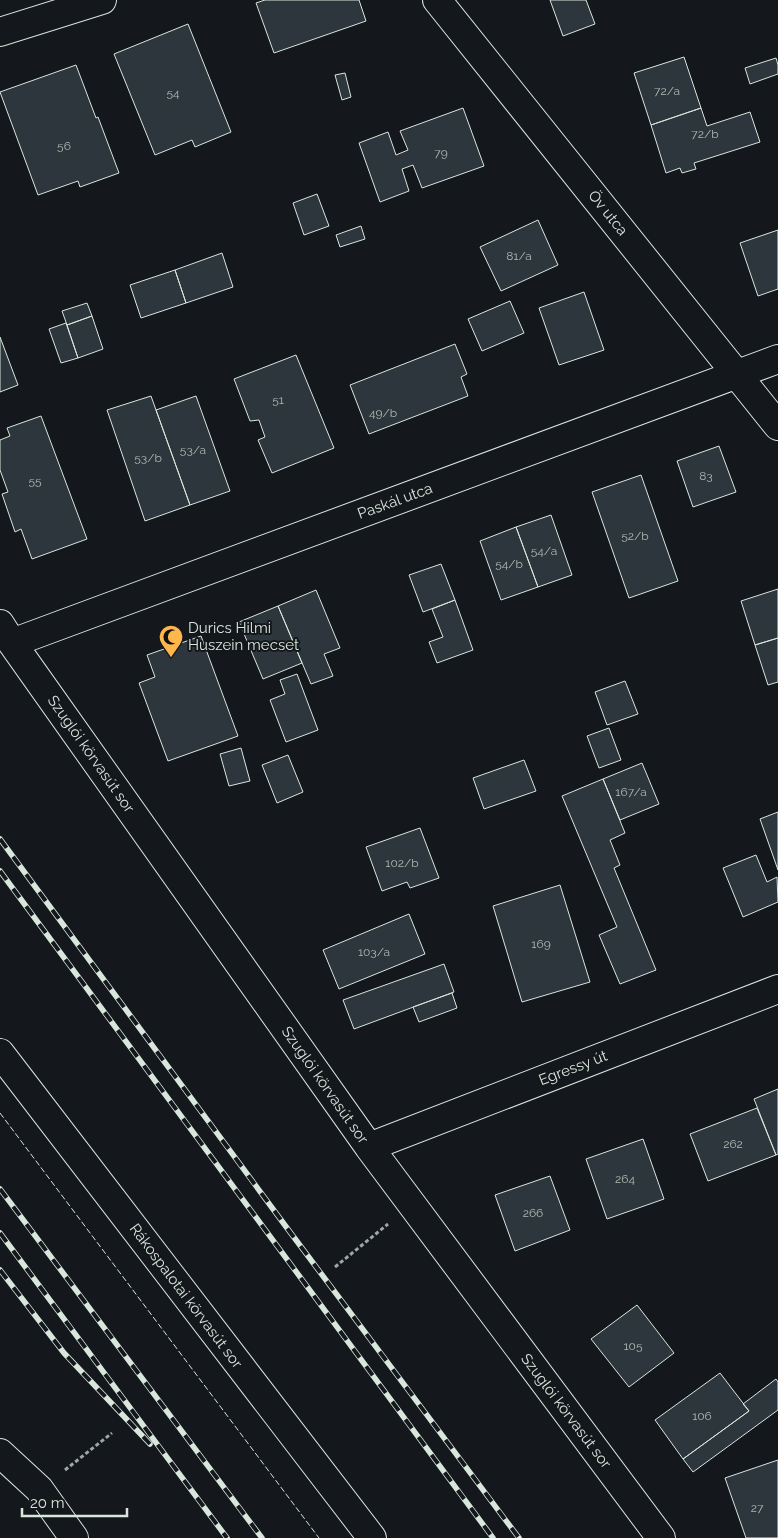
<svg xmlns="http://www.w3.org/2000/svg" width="778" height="1538" font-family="Raleway,sans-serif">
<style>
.building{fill:#2c363c;stroke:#d8e6dc}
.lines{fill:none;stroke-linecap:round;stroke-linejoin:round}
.minor-casing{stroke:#d8e6dc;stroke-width:30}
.path{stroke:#9da8a2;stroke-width:3;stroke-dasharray:4 2.5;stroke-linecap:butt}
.minor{stroke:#14181c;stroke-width:28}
.rail-casing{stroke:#d8e6dc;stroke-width:5.5}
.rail{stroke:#14181c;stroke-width:4;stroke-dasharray:11;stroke-linecap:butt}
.fence{stroke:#d8e6dc;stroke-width:1;stroke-dasharray:6 2.5;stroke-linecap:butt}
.labels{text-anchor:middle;stroke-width:4;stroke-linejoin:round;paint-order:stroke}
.number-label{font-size:12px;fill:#adbab4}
.street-label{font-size:15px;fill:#d8e6dc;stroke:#14181c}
.poi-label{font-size:15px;fill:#d8e6dc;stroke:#14181c;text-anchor:start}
</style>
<rect width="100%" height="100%" fill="#14181c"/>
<path class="building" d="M265 0H359L366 21 274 53 256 3Z
M550 0H586L595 24 563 36Z
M188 24 231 132 195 147 192 140 155 155 114 54Z
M684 57 701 108 651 125 634 73Z
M776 58 778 65V74L750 84 745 68Z
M76 65 96 118 98 117 119 173 80 187 78 181 38 195 0 92Z
M345 73 351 97 342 100 335 75Z
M463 108 484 166 422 188 413 165 402 169 409 191 380 202 359 143 388 132 396 155 408 150 400 131Z
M701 108 707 126 750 112 760 142 694 163 696 169 682 173 680 168 666 173 651 125Z
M317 194 329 226 304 235 293 203Z
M538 220 558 265 501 291 480 247Z
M361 226 365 239 340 247 336 235Z
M778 230V289L758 296 740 243Z
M222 253 233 287 186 303 175 270Z
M175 270 186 303 141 318 130 285Z
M584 292 604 350 559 365 539 308Z
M510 301 524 333 482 351 468 319Z
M87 303 92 316 67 325 62 311Z
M92 316 103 349 78 358 67 325Z
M66 323 78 358 61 363 49 329Z
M0 337 18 385 0 392Z
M455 344 467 374 461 377 468 396 369 434 350 385Z
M296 355 334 448 272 473 258 440 265 437 259 420 250 421 234 379Z
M151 396 190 505 145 521 107 410Z
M196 396 230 491 190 505 156 410Z
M41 416 87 539 32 559 21 529 15 532 2 494 8 492 0 470V440L10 436 7 428Z
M719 446 736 492 693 507 677 461Z
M641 475 678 581 629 598 592 492Z
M551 515 572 575 538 587 516 527Z
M516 527 538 587 501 600 480 541Z
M441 564 455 600 423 612 409 575Z
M778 589V638L755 645 741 601Z
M316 590 340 648 324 654 333 676 311 684 278 606Z
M455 600 473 650 437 663 429 642 443 637 432 609Z
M278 606 302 663 263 679 239 622Z
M201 636 238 736 168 761 139 683 155 677 147 655Z
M778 638V682L768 685 755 645Z
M297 674 318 730 286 742 270 700 285 694 280 680Z
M625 681 638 714 607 725 595 692Z
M609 728 621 760 599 768 587 736Z
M241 748 250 781 229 786 220 754Z
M288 755 303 792 277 803 262 765Z
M524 760 536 791 484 809 473 778Z
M642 763 659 804 620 820 603 779Z
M603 779 625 833 610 840 620 865 614 868 656 970 620 984 599 935 617 927 562 796Z
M778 812V870L760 819Z
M420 828 439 878 410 888 407 882 382 891 366 847Z
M756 855 767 882 777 877 778 902 743 917 723 868Z
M560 885 590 982 522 1002 493 906Z
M409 914 425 954 339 989 323 950Z
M444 964 454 992 354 1029 343 1000Z
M452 993 457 1008 419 1022 413 1007Z
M778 1089V1154L776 1155 754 1099Z
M757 1108 776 1155 708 1181 690 1134Z
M643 1139 664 1199 607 1219 586 1159Z
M550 1176 570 1230 515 1251 495 1195Z
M637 1305 674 1353 629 1387 591 1339Z
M720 1373 749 1411 683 1459 655 1420Z
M776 1379 778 1382V1410L693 1472 683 1459 749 1411 743 1404Z
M778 1460V1538H746L725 1478Z"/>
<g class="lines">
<defs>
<path id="minor" d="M437 0 778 426
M0 32 102 0
M0 624 12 643 369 1147 661 1538
M12 643 778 359
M0 1053 372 1538
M369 1147 778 989
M0 1453 39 1489 74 1538"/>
</defs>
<use href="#minor" class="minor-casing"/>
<path class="path" d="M335 1267 388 1224
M65 1470 112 1433"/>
<use href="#minor" class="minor"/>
<defs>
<path id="rail" d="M0 839 287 1228 519 1538
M0 871 493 1538
M0 1189 262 1538
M0 1233 227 1538
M0 1270 64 1353 150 1444"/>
</defs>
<use href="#rail" class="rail-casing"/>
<use href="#rail" class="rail"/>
<path class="fence" d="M0 1113 319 1538"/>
</g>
<defs>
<symbol id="mosque-pin" viewBox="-11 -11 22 30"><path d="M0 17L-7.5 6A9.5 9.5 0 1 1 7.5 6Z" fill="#ffb74d" stroke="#14181c"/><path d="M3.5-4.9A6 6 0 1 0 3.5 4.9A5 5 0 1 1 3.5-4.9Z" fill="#111"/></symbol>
</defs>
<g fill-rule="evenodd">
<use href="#mosque-pin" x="157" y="623" width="28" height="38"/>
</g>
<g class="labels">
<g class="number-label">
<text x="667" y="95">72/a</text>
<text x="173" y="97">54</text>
<text x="705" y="138">72/b</text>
<text x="64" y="150">56</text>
<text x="441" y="157">79</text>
<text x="519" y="260">81/a</text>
<text x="278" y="404">51</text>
<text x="383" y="417">49/b</text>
<text x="193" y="454">53/a</text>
<text x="148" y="462">53/b</text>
<text x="706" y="480">83</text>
<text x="35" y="485">55</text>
<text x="635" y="540">52/b</text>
<text x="544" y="555">54/a</text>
<text x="509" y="568">54/b</text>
<text x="631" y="796">167/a</text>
<text x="402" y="867">102/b</text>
<text x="541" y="948">169</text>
<text x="374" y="956">103/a</text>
<text x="733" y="1148">262</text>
<text x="625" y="1183">264</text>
<text x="533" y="1217">266</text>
<text x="633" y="1350">105</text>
<text x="702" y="1420">106</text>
<text x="757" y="1512">27</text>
</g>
<g class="street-label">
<text transform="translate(608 213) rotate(51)" y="5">Öv utca</text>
<text transform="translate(395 501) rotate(-20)" y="5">Paskál utca</text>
<text transform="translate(91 754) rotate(55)" y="5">Szuglói körvasút sor</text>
<text transform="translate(573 1068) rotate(-21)" y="5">Egressy út</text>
<text transform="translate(325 1085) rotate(55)" y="5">Szuglói körvasút sor</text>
<text transform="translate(186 1296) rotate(53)" y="5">Rákospalotai körvasút sor</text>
<text transform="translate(566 1411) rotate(53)" y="5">Szuglói körvasút sor</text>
</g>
<g class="poi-label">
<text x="188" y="633">Durics Hilmi<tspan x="188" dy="17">Huszein mecset</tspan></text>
</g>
</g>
<path d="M22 1508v8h105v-8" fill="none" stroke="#d8e6dc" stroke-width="2.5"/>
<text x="30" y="1508" font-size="15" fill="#d8e6dc" stroke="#14181c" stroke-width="4" paint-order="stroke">20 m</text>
</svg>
